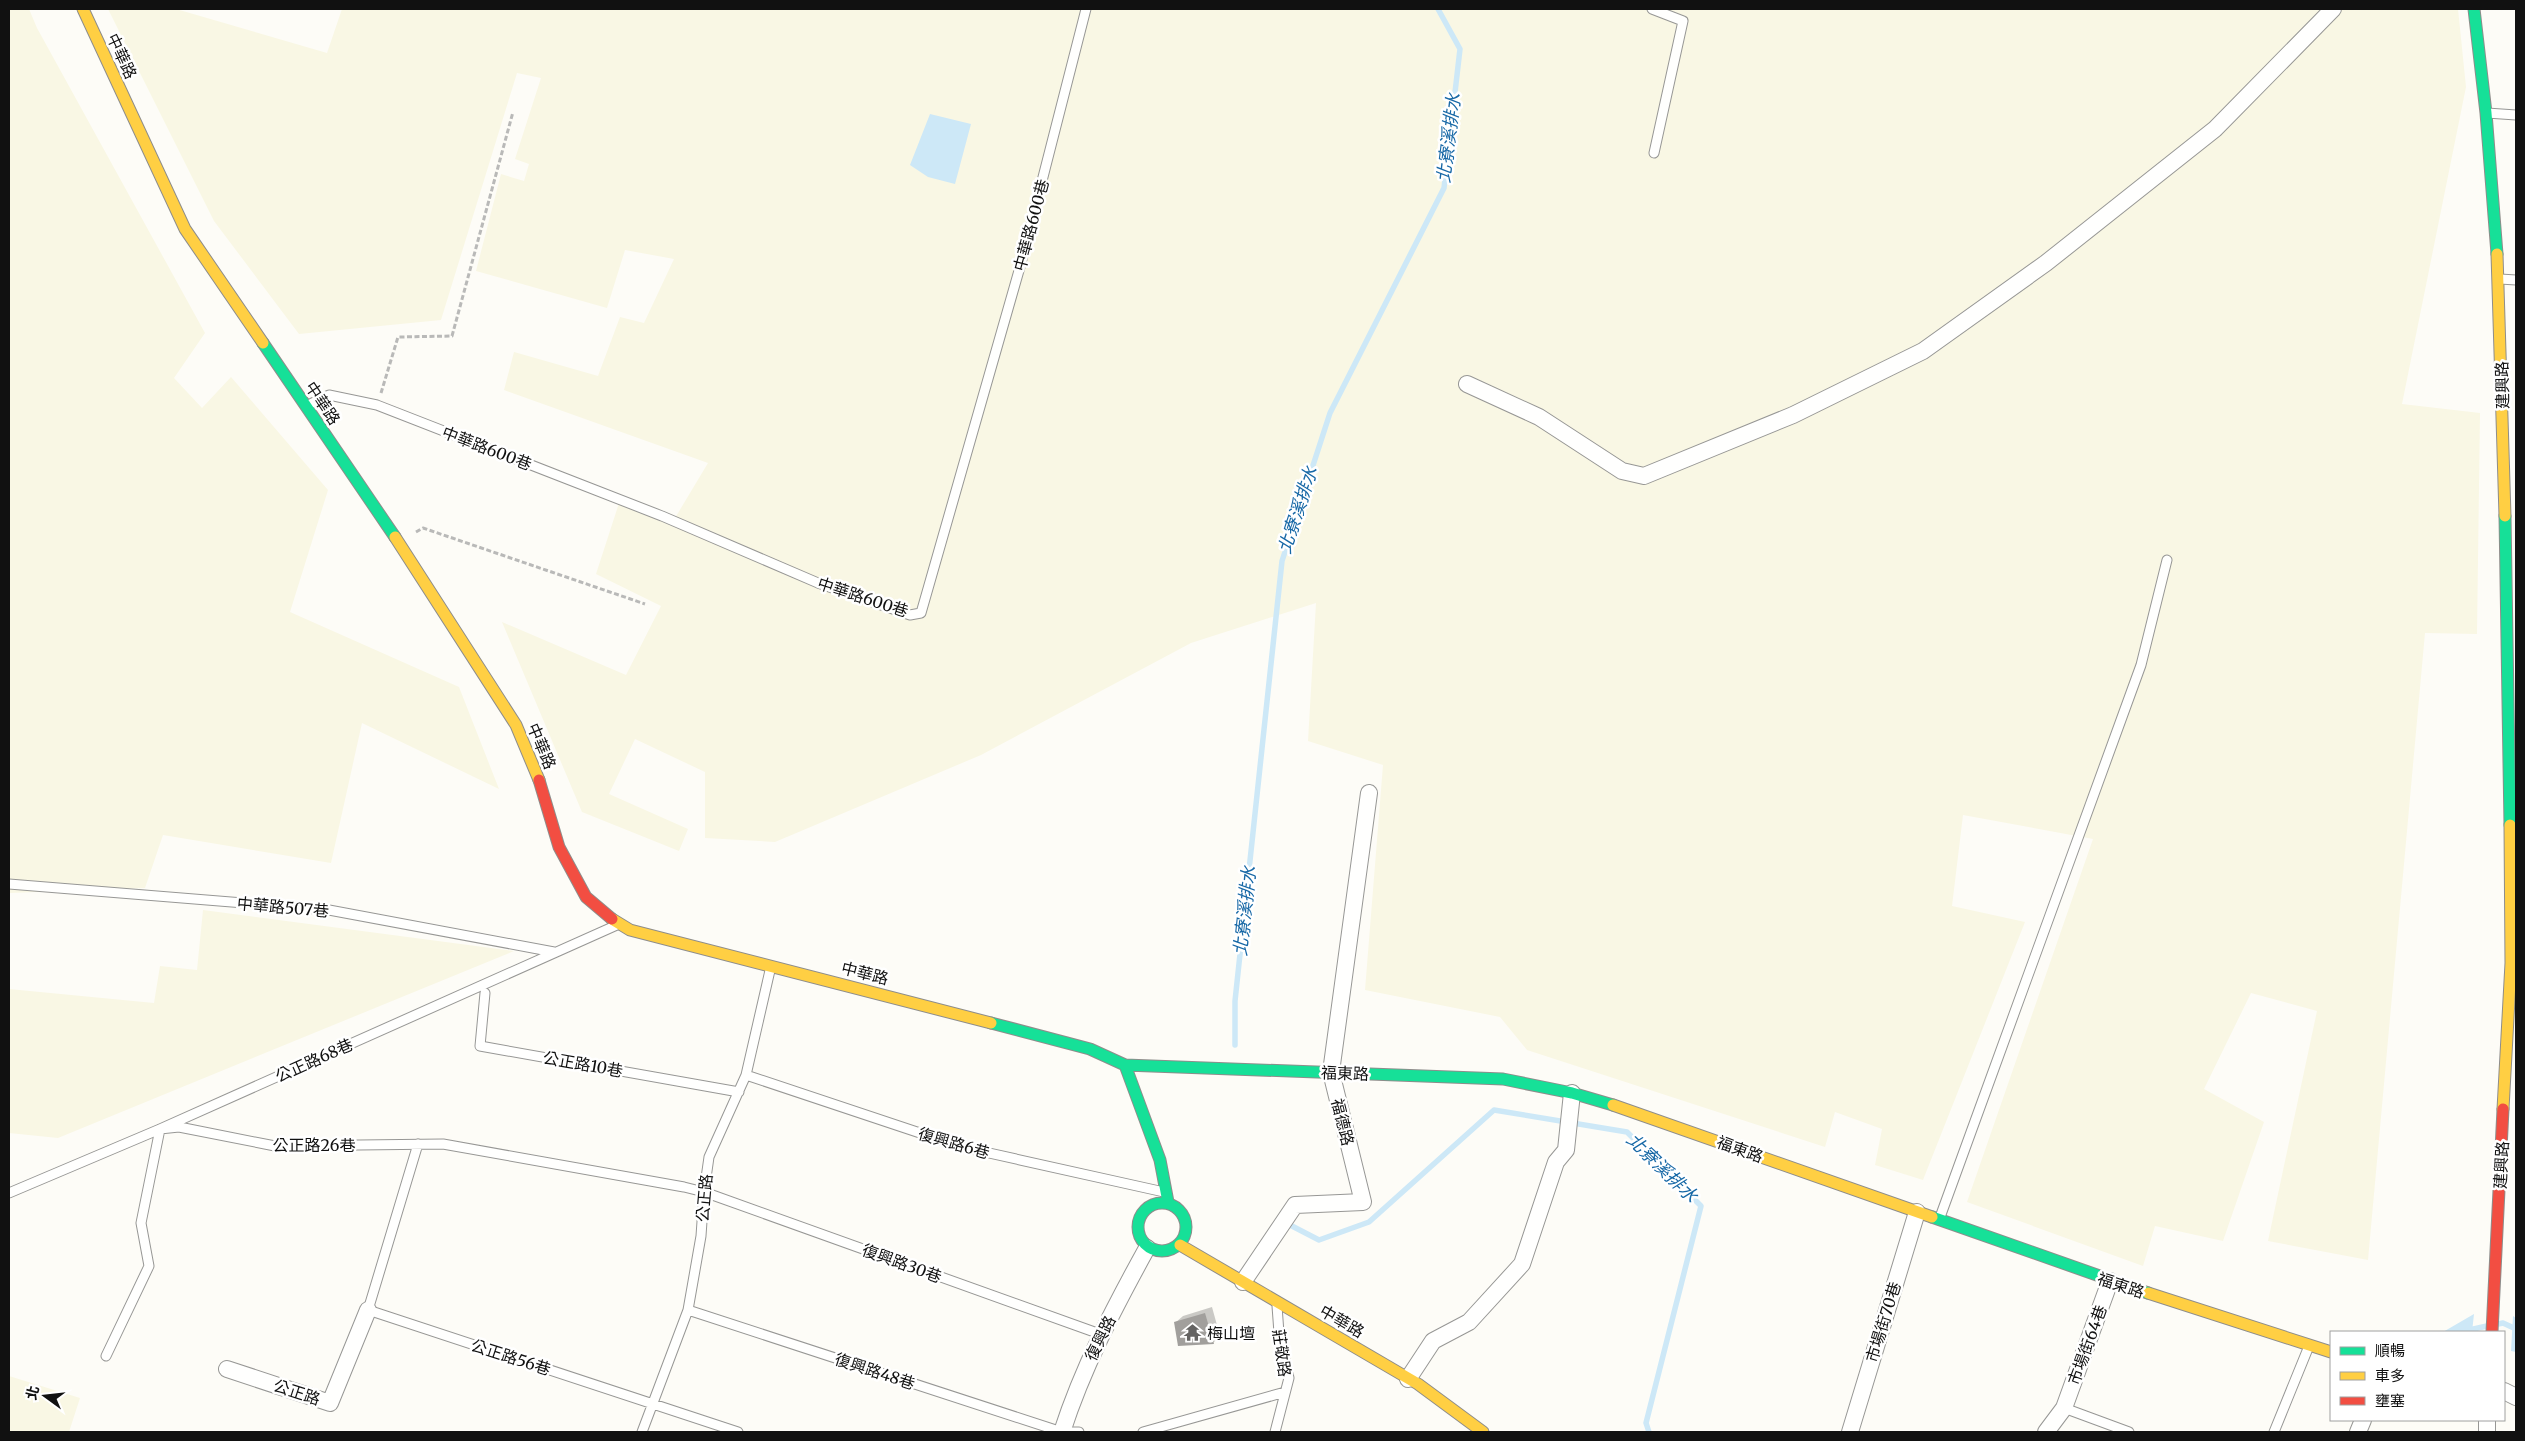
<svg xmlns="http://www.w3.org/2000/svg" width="2525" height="1441" font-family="Merriweather,'Noto Sans TC',serif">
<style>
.farmland{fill:#f9f7e4}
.water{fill:#cde8f7}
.shadow{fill:#0003}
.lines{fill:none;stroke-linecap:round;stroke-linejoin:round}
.stream{stroke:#cde8f7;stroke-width:5.5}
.building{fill:#a19f9c}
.lane-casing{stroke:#979795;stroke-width:11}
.street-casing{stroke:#979795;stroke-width:18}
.fast-casing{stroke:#8e8d8b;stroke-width:13}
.slow-casing{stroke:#8e8d8b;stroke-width:13}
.jam-casing{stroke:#8e8d8b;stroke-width:13}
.path{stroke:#b9b9b8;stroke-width:3;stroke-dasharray:5 2.5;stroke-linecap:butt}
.lane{stroke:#fffffe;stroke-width:9}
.street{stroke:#fffffe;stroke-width:16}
.fast{stroke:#16e098;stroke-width:11}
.slow{stroke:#ffcf43;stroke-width:11}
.jam{stroke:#f24e42;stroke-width:11}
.labels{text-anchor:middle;stroke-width:5;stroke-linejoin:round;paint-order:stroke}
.street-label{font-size:16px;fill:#111;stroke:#fff}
.poi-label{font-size:16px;fill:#111;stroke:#fff;text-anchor:start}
.water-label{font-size:18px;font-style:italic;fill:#1768a6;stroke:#fff}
</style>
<rect width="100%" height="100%" fill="#fdfcf7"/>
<path class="farmland" d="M9 9H29L37 28 205 333 174 378 202 408 231 377 328 490 290 612 459 687 499 789 362 723 331 863 163 835 145 888 9 893Z
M108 9H176L327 53 342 9H2458L2466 87 2402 404 2480 413 2477 634 2425 633 2368 1260 2268 1241 2317 1011 2251 993 2204 1089 2264 1122 2223 1241 2155 1226 2143 1266 1967 1202 2093 839 1963 815 1952 906 2025 922 1923 1180 1875 1165 1882 1129 1835 1112 1825 1147 1527 1050 1500 1017 1365 990 1383 765 1308 741 1316 603 1191 643 981 755 775 842 705 838V772L635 739 609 794 688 829 679 851 582 812 502 622 626 675 661 606 596 574 620 500 675 518 708 463 504 390 514 352 598 376 620 317 644 323 674 259 625 250 607 308 476 271 501 174 524 181 529 164 515 159 541 78 517 73 441 320 299 334 214 221Z
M203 910 514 951 58 1138 9 1133V989L154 1003 160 966 197 970Z
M9 1376 80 1398 69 1432H9Z"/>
<path class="water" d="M930 114 971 124 955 184 928 177 910 165Z
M2474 1314 2472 1332H2443Z
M2513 1316 2516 1318V1352L2511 1351Z"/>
<path class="shadow" d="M1212 1307 1220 1336 1213 1343 1175 1323 1183 1316Z"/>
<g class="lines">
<path class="stream" d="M1235 1045V1001L1282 561 1330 413 1444 188 1460 49 1438 9
M1290 1225 1319 1240 1369 1222 1494 1110 1627 1132 1701 1206 1646 1423 1649 1432
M2498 1324 2503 1323 2516 1329
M2460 1332 2487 1326"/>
</g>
<path class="building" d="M1205 1313 1214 1344 1178 1346 1174 1322Z"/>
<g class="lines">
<defs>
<path id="lane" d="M1652 9 1683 21 1654 153
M2487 113 2516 115
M2500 279 2516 280
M308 405 329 395 377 405 662 516 818 583 910 615 921 613 1020 267 1086 9
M9 884 329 910 554 952
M485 993 480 1046 739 1092
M746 1075 962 1147 1164 1192
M418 1144 368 1310 738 1432
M9 1193 160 1129 617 925
M1939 1220 2141 665 2167 560
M688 1310 1062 1432H1079
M106 1356 149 1266 141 1223 160 1129 179 1127 275 1146 443 1144 684 1187 704 1192 1100 1334
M2064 1408 2129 1432
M642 1432 688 1310 701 1236 704 1192 709 1157 746 1075 771 966
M1143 1432 1285 1392
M1275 1432 1289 1378 1279 1333 1277 1306
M2274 1432 2309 1346"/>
<path id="street" d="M1467 384 1539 417 1622 471 1644 476 1793 415 1923 351 2046 263 2215 129 2333 9
M1243 1282 1295 1205 1363 1202 1331 1072 1369 793
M227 1369 330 1403 368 1310
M1408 1379 1433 1341 1469 1322 1522 1264 1556 1162 1566 1150 1572 1093
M2504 1391 2516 1397
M1062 1432C1083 1367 1114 1308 1147 1248
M1850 1432 1917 1212
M2046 1432 2064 1408 2110 1281
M2358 1432 2363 1420
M2487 1432V1420"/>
<path id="fast" d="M2474 9 2486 113 2497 254
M263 343 395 537
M2505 516 2510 825
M991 1023 1090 1049 1125 1065 1160 1160 1168 1202
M1125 1065 1503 1079 1572 1093 1613 1105
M1138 1227a24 24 0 1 1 48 0a24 24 0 1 1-48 0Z
M1932 1217 2148 1293"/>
<path id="slow" d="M83 9 185 229 263 343
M2497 254 2505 516
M395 537 516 725 539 780
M612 919 630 930 991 1023
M1613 1105 1932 1217
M2503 1109 2511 963 2510 825
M1180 1245 1418 1384 1483 1432
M2148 1293 2331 1352"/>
<path id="jam" d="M539 780 559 847 586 897 612 919
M2492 1332 2503 1109"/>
</defs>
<use href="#lane" class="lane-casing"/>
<use href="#street" class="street-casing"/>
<use href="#fast" class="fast-casing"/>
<use href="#slow" class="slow-casing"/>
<use href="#jam" class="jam-casing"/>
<path class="path" d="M381 393 398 337 452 336 513 112
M416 532 423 528 645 604"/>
<use href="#lane" class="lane"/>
<use href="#street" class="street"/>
<use href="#fast" class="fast"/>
<use href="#slow" class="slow"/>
<use href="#jam" class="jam"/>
</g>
<defs>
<symbol id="temple-bare" viewBox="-9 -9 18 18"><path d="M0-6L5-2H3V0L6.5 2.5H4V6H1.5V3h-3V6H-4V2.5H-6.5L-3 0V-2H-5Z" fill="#646362" stroke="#fff" stroke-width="2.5" paint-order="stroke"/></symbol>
</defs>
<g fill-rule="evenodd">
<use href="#temple-bare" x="1180" y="1320" width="25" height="25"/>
</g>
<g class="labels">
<g class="street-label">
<text transform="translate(122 56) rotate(65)" y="6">中華路</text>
<text transform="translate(1031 225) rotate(-75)" y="6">中華路600巷</text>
<text transform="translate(2502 385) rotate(-91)" y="6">建興路</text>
<text transform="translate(323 403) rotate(56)" y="6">中華路</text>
<text transform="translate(487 448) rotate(21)" y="6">中華路600巷</text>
<text transform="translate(863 597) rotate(18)" y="6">中華路600巷</text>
<text transform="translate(542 746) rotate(67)" y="6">中華路</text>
<text transform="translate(283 907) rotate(5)" y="6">中華路507巷</text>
<text transform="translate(865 973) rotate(14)" y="6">中華路</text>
<text transform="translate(314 1060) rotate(-24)" y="6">公正路68巷</text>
<text transform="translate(583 1064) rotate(10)" y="6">公正路10巷</text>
<text transform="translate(1345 1073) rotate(2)" y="6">福東路</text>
<text transform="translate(1343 1122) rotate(76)" y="6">福德路</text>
<text transform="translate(954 1143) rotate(16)" y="6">復興路6巷</text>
<text x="314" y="1151">公正路26巷</text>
<text transform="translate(1740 1149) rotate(20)" y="6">福東路</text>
<text transform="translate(2501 1165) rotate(-87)" y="6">建興路</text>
<text transform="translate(704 1198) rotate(-85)" y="6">公正路</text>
<text transform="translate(902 1263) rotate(20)" y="6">復興路30巷</text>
<text transform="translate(2121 1285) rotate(18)" y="6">福東路</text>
<text transform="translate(1342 1321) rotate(30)" y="6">中華路</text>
<text transform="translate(1883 1322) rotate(-73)" y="6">市場街70巷</text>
<text transform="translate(1100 1338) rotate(-64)" y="6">復興路</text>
<text transform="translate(2087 1345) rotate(-70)" y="6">市場街64巷</text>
<text transform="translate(1282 1353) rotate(82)" y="6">莊敬路</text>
<text transform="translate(511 1357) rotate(18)" y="6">公正路56巷</text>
<text transform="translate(875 1371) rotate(18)" y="6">復興路48巷</text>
<text transform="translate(297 1392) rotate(18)" y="6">公正路</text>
</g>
<g class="poi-label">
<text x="1207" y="1339">梅山壇</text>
</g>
<g class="water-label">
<text transform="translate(1449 138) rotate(-83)" y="6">北寮溪排水</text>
<text transform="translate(1298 510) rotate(-72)" y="6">北寮溪排水</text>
<text transform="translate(1245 911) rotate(-84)" y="6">北寮溪排水</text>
<text transform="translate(1662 1168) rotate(44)" y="6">北寮溪排水</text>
</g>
</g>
<rect width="2525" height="1441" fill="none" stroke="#111111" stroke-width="20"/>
<rect x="2330" y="1331" width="175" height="90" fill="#ffffff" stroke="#a0a0a0"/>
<rect x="2340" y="1347" width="25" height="8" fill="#16e098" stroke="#a0a0a0"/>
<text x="2375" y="1356" font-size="15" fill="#111111">順暢</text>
<rect x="2340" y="1372" width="25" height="8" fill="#ffcf43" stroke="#a0a0a0"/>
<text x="2375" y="1381" font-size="15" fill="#111111">車多</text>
<rect x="2340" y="1397" width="25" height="8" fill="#f24e42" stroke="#a0a0a0"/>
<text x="2375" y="1406" font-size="15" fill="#111111">壅塞</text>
<g transform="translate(45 1396) rotate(285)" stroke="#ffffff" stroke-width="4" paint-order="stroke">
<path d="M0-4L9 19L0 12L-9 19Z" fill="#111111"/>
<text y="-8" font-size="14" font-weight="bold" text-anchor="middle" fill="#111111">北</text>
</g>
</svg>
